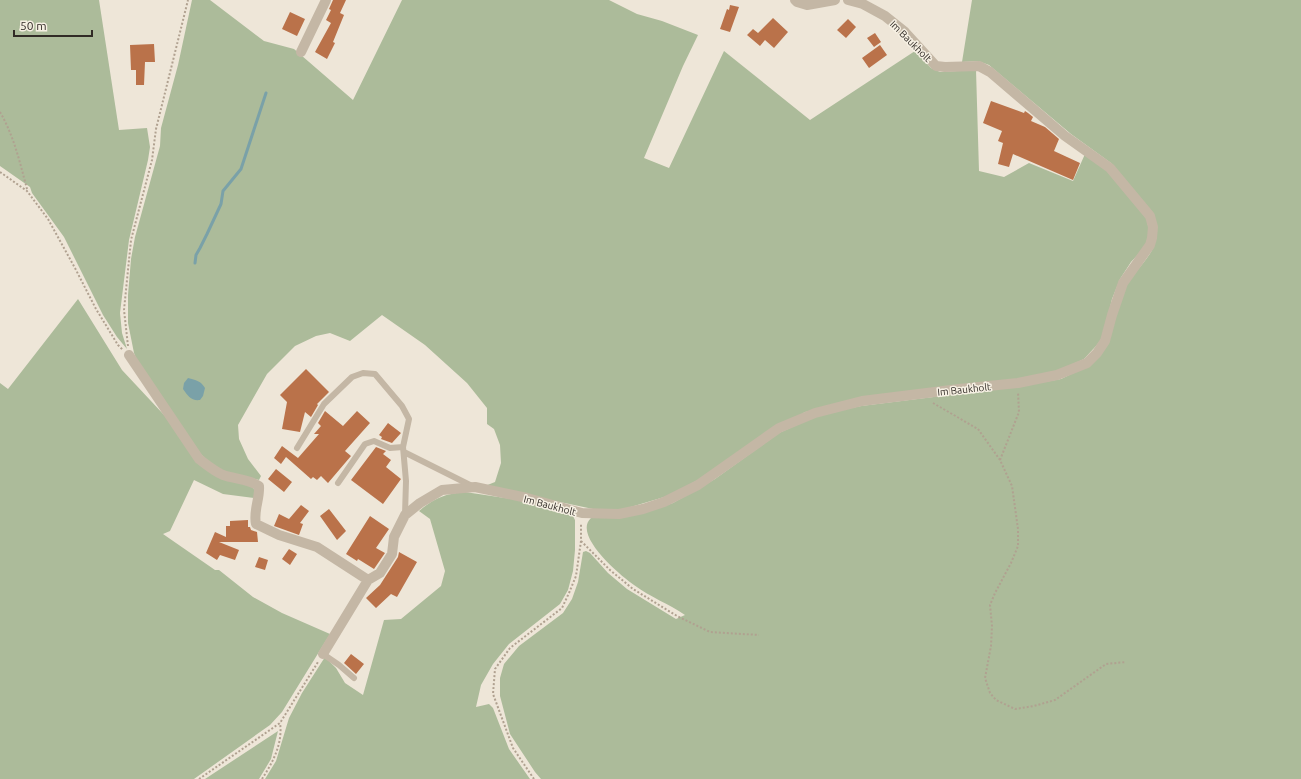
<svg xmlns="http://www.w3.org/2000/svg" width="1301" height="779" font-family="Ubuntu,sans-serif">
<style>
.green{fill:#acbb9a}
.water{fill:#7aa1a8}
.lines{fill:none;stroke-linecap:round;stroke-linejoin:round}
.stream{stroke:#7aa1a8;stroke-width:3}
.building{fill:#ba724a}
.path{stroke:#b0a190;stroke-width:2;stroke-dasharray:2 2;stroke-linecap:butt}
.lane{stroke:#c4b7a5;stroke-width:6}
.street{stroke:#c4b7a5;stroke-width:10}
.labels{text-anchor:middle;stroke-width:3;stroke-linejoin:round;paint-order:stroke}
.street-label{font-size:10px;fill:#312b26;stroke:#f6f0e3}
</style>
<rect width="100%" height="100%" fill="#eee6d8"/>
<path class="green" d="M0 0H99L119 130 147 128 150 147 148 160 129 240 120 313 122 333 127 349 117 337 103 315 64 237 32 193 30 187 0 166Z
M192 0H210L264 41 294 49 353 100 402 0H609L637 14 662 21 698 35 683 66 644 158 669 168 724 51 810 120 915 51 931 68 940 72 976 70 979 171 1004 177 1029 163 1073 181 1085 154 1107 171 1146 217 1148 225 1149 235 1144 248 1131 262 1120 279 1112 299 1104 333 1100 341 1096 346 1084 359 1056 372 1018 379 805 412 705 476 671 495 624 509H593L485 486 495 482 501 463 500 445 494 429 487 424V408L467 383 425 345 382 315 350 341 330 333 316 336 295 346 267 374 238 425 239 439 248 459 261 476 259 480 224 472 211 465 198 451 138 363 134 353 128 323V295L131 259 135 237 160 146 161 128 178 65Z
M972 0H1301V779H541L535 772 510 734 500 696V678L504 664 519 646 563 613 572 599 578 582 583 552 586 551 590 553 608 573 627 589 676 619 685 615C669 604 650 597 634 585 621 576 572 535 591 518L647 512 673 503 715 479 779 433 819 415 861 406 1022 386 1061 379 1090 365 1123 290C1131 276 1143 265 1151 252 1156 244 1157 233 1157 225L1111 163 1071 134 989 65 978 61 962 62Z
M78 299 122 370 165 416 200 464 253 487 255 492 254 498 223 494 194 480 170 531 163 534 215 570H219L253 597 282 613 330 634 282 712 270 725 194 779H0V383L8 389Z
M465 492 526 501 572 514 575 520V550L573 571 568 590 560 604 509 644 493 664 481 685 476 707 489 704 493 708 509 749 530 779H265L276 761 289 718 302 693 325 657 336 668 345 683 363 695 384 620 401 619 441 586 445 571 430 519 419 511C435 498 444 494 465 492Z
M278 731 271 759 259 779H205Z"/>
<path class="water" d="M188 378C196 380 201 381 205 388L203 396 200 400C191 401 188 396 183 389L184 383Z"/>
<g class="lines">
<path class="stream" d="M195 263 196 255 200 248 207 234 221 204 223 191 241 169 266 93"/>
</g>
<path class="building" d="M333 0H346L340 13 344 15 333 42 335 43 327 59 315 52 331 23 326 20 331 10 329 9Z
M730 5 739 7 730 32 720 29 727 9 729 10Z
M290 12 305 19 297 36 282 29Z
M773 18 788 32 774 48 765 40 760 46 747 35 753 29 758 33Z
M848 19 856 27 846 38 837 30Z
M875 33 881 42 874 47 867 38Z
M154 44 155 62H145L144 85H136V70H131L130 45Z
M880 45 887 55 869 68 862 58Z
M991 101 1024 113 1025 111 1028 113 1033 117 1031 121 1045 127 1059 139 1054 151 1080 163 1073 180 1013 154 1009 167 998 164 1003 143 998 141 1002 131 983 123Z
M306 369 329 392 317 404 318 405 311 417 305 412 300 432 282 429 287 402 280 395Z
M325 411 343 426 357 411 370 423 345 451 351 456 328 483 321 476 317 480 313 477 311 479 286 457 281 464 274 458 282 446 298 458 319 434H314L321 426 318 423Z
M388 423 401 433 392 443 381 439 382 437 379 435Z
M376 447 386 451 383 454 391 460 386 467 401 479 383 504 351 480Z
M276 469 292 482 284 492 268 479Z
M301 505 309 511 300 523 303 524 299 535 274 526 279 514 289 519Z
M329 509 346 531 337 540 320 516Z
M370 516 389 529 376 548 385 553 374 569 358 559 357 561 346 554Z
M248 520V527H250L251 530 257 532 258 542H219L239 550 235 560 220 555 217 560 206 553 215 532 226 537V526H230V521Z
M289 549 297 554 290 565 282 559Z
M399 552 417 562 397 597 391 594 376 608 366 598 380 585 398 557Z
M259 557 268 560 265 570 255 567Z
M351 654 364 664 356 674 344 663Z"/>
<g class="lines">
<path class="path" d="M0 112C14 136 20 163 27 189
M0 172 27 191 48 219 76 270 96 309 118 345 123 350
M128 346 124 310 131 240 152 160 156 129 188 0
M933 403 978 429 1000 460 1012 486 1018 529V546L1011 563 995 593 990 605 992 626 991 646 985 678 990 693 996 700 1015 709 1034 706 1055 700 1106 664 1126 662
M1000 460 1019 412 1018 392
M581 541 610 570 633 589 677 616 710 632 759 635
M199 779 280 723 318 662
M262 779C273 762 283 743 280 723
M534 779 513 748 493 694 495 669 510 648 562 608 569 593 576 576 581 541V523"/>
<path class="lane" d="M297 448 324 404 352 377 363 373 375 374 402 406 409 419 403 447
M404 452 472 486
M338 483 365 444 374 441 390 448 403 447 406 481 405 515
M323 654 339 665 354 678"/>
<path class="street" d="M795 0 797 2 807 5 835 0
M301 52 326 0
M129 355 199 459C207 465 214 471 223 475 235 479 249 479 259 486 260 499 253 511 256 524L279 535 317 547 368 580
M323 654 368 580 380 573 392 554 394 537 405 515 420 503 442 490 475 487 527 498 582 513 619 514 643 509 664 502 698 485 779 428 815 413 862 401 959 389 1018 383 1057 375 1087 363 1097 353 1105 341 1112 315 1123 283 1150 245 1152 238 1153 227 1150 216 1110 168 1065 136 990 72 979 66 945 67 936 66 905 32 885 16 863 4 848 0"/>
</g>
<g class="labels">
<g class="street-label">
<text transform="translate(911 41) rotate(45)" y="4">Im Baukholt</text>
<text transform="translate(964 389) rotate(-6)" y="4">Im Baukholt</text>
<text transform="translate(550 505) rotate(15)" y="4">Im Baukholt</text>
</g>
</g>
<path d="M14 30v6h78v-6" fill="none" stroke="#312b26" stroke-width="2"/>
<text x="20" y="30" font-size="12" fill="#312b26" stroke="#f6f0e3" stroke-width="3" paint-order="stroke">50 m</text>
</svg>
